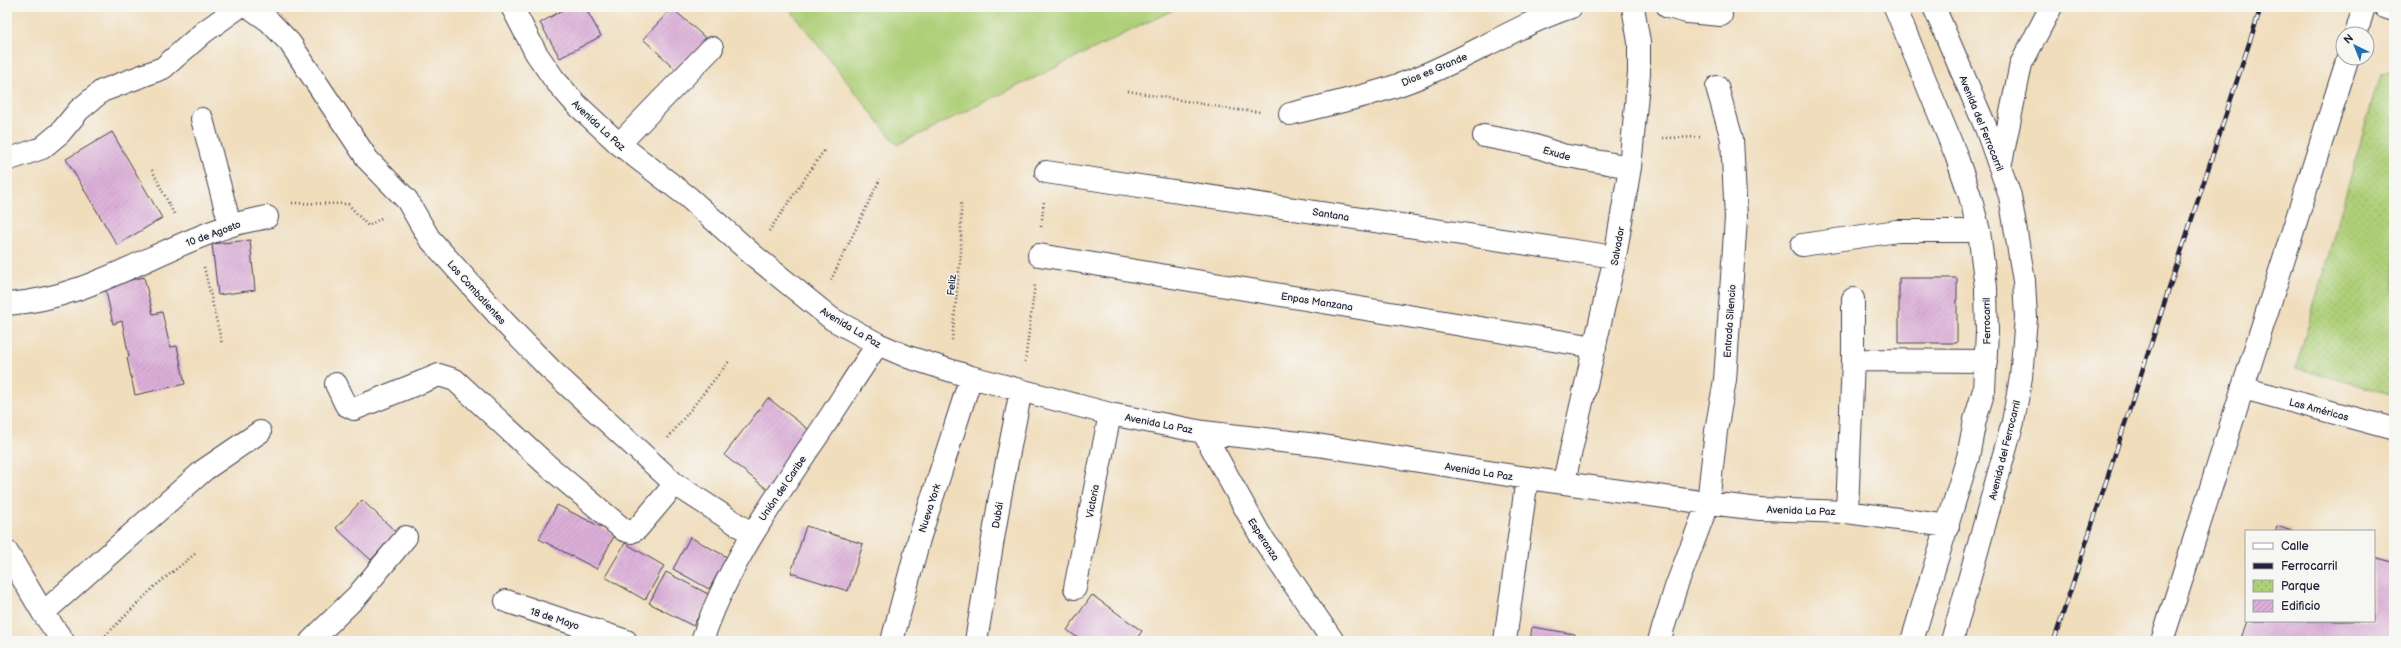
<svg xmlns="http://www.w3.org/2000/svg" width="2401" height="648" font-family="'Balsamiq Sans',sans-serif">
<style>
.grass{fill:#aecf77;stroke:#687859}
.park{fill:url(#park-dots);stroke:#687859}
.building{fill:url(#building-hatch)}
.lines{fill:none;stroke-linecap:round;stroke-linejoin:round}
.minor-casing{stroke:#413e4e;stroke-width:24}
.major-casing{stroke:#413e4e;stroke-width:24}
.path{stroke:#413e4e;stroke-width:2.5;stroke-dasharray:1 3;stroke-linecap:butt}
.minor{stroke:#fff;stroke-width:22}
.major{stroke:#fff;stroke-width:22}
.rail-casing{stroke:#22223b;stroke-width:4.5}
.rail{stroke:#f6f6f2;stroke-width:3;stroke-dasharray:9;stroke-linecap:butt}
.labels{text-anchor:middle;stroke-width:3;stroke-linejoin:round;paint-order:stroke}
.street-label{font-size:10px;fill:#22223b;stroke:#f6f6f2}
</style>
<defs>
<pattern id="park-dots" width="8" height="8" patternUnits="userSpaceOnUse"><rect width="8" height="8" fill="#aecf77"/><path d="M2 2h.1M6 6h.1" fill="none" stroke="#95b168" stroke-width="1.8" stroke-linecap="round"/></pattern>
<pattern id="building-hatch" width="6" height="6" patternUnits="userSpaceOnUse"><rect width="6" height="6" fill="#dbafd8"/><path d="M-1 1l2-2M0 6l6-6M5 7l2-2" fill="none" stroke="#bc96ba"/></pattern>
</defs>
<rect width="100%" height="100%" fill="#f6f6f2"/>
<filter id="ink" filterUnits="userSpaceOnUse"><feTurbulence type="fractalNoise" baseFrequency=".025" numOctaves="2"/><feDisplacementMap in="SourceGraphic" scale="8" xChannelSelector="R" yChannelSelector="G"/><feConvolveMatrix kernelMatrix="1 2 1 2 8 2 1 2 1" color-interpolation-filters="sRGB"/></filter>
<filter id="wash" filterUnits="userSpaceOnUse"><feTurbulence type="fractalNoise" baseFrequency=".012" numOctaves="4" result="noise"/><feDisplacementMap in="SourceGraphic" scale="16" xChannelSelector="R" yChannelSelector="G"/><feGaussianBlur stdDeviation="0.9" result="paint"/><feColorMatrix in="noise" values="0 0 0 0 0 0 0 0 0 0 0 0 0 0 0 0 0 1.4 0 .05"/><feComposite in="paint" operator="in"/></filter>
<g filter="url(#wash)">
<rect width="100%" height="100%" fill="#f0ddbc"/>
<path class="grass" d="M788 7H1179L897 145Z"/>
<path class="park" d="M2394 72V395L2296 368 2380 74Z"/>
<g id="blocks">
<path class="building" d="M568 7H585L601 36 560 58 540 23Z
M672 8 710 42 681 74 643 39Z
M112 132 162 218 117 245 66 159Z
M250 240 255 290 218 295 212 244Z
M144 277 153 314 162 312 170 347 177 346 185 384 135 395 127 358 129 357 122 321 113 324 105 286Z
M1899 278H1957V343H1899Z
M768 398 813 433 768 490 724 455Z
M362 500 396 532 371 560 336 528Z
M557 505 615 534 597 569 539 539Z
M806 526 863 544 848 591 791 573Z
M2277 526 2292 531H2275Z
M690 537 727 557 709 589 673 569Z
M625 543 664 566 645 600 605 577Z
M2374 557 2394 563V641H2240L2247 621H2374Z
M666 572 710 595 693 626 649 603Z
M1092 595 1142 631 1135 641H1082L1067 630Z
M1532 627 1575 634 1574 641H1530Z"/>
</g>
</g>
<g filter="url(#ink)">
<use href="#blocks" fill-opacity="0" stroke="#413e4e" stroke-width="1"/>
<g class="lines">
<defs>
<path id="minor" d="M249 7 269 21 290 43 368 160 407 200 429 238 507 325 550 369 675 484 752 534
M512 7 536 53 554 79 575 103 619 144 688 197 753 255 832 319 878 344 908 357 971 377 1110 414 1203 432 1317 445 1527 478 1708 503 1760 509 1847 512 1948 526
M1668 7 1687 12 1721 15
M1895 7 1956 155 1970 196 1979 231 1986 288 1987 332 1984 390 1975 420 1968 457 1912 641
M1934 7 1986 128 2010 196 2024 281 2026 318 2021 377 2013 422 1952 641
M2385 7 2394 10
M1290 114C1329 104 1370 96 1407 82 1464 61 1514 26 1571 7
M202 119 230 225
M1484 136 1532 145 1562 155 1630 167
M619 144 712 48
M7 160 42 148 60 133 79 110 102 91 163 68 204 32 239 7
M2000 167 2021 64 2051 7
M1046 172 1615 257
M1802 245 1897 231H1979
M1039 255 1595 347
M7 304C88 299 154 250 229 226 241 222 255 220 267 217
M1853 360 1986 361
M336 384 346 405 354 409 439 375 455 380 548 466 624 530 631 532 637 529 675 484
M2243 388 2394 429
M1203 432 1259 533 1333 641
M1564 481 1615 257 1630 167 1639 73V42L1633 7
M1847 512 1853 360V299
M7 552 43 613 63 641
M1075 588 1110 414
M506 601 626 641
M43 613 204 470 260 432
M311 641 358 595 406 537
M702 641C725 570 768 509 809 448 833 414 854 378 878 344
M892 641 919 539 971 377
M976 641 1000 497 1021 390
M1505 641 1527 478
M1659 641 1676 587 1708 503 1716 431 1725 380 1736 218 1732 139 1717 87"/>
<path id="major" d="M2356 34 2364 7
M2162 641 2348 58"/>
</defs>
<use href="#minor" class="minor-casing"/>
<use href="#major" class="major-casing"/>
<path class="path" d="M1128 91 1237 110 1261 112
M1663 138 1702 137
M152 170 175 216
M292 203 348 204 368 226 383 217
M1041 227 1044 202
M769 231 825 149
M204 267 222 344
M831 280 880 179
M952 340 961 252V202
M1025 362 1035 284
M668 438 730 360
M100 641 154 587 196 553"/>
<use href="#minor" class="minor"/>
<use href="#major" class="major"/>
<defs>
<path id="rail" d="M2054 641 2261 7"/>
</defs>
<use href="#rail" class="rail-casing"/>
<use href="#rail" class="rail"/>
</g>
</g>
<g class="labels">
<g class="street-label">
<text transform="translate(1434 69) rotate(-23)" y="4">Dios es Grande</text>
<text transform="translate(1982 123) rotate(68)" y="4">Avenida del Ferrocarril</text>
<text transform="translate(599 125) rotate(43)" y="4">Avenida La Paz</text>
<text transform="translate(1557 153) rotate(16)" y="4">Exude</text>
<text transform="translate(1331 214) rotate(9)" y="4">Santana</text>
<text transform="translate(213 233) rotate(-20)" y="4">10 de Agosto</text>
<text transform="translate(1617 246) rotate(-80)" y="4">Salvador</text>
<text transform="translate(951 285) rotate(-85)" y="4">Feliz</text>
<text transform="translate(477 292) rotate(48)" y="4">Los Combatientes</text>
<text transform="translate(1317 301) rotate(9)" y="4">Enpas Manzana</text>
<text transform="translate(1729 321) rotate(-86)" y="4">Entrada Silencio</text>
<text transform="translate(1986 321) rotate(-91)" y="4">Ferrocarril</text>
<text transform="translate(851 327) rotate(31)" y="4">Avenida La Paz</text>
<text transform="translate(2319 409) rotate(15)" y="4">Las Américas</text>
<text transform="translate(1159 423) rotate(11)" y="4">Avenida La Paz</text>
<text transform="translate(2004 450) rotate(-76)" y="4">Avenida del Ferrocarril</text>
<text transform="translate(1479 471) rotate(9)" y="4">Avenida La Paz</text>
<text transform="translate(782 488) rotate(-56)" y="4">Unión del Caribe</text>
<text transform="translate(1092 501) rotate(-79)" y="4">Victoria</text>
<text transform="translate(929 508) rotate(-72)" y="4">Nueva York</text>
<text transform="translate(1801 510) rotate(2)" y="4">Avenida La Paz</text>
<text transform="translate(997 515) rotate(-80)" y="4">Dubái</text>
<text transform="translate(1264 539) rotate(57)" y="4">Esperanza</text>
<text transform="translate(555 618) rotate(18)" y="4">18 de Mayo</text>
</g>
</g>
<rect width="2401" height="648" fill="none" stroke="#f6f6f2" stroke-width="24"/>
<rect x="2245" y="530" width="130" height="92" fill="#f6f6f2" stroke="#a1a1a9"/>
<rect x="2253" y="543" width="20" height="6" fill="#ffffff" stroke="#a1a1a9"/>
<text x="2281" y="550" font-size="12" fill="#22223b">Calle</text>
<rect x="2253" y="563" width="20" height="6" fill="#22223b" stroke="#a1a1a9"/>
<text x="2281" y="570" font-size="12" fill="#22223b">Ferrocarril</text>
<rect x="2253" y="580" width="20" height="12" fill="url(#park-dots)" stroke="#a1a1a9"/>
<text x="2281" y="590" font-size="12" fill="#22223b">Parque</text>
<rect x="2253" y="600" width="20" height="12" fill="url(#building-hatch)" stroke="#a1a1a9"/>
<text x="2281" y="610" font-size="12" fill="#22223b">Edificio</text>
<g transform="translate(2355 46) rotate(317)"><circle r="19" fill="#f6f6f2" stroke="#a1a1a9"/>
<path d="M0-3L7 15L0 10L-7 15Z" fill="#1f6fb2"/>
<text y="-6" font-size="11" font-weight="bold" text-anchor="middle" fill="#22223b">N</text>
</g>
</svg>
